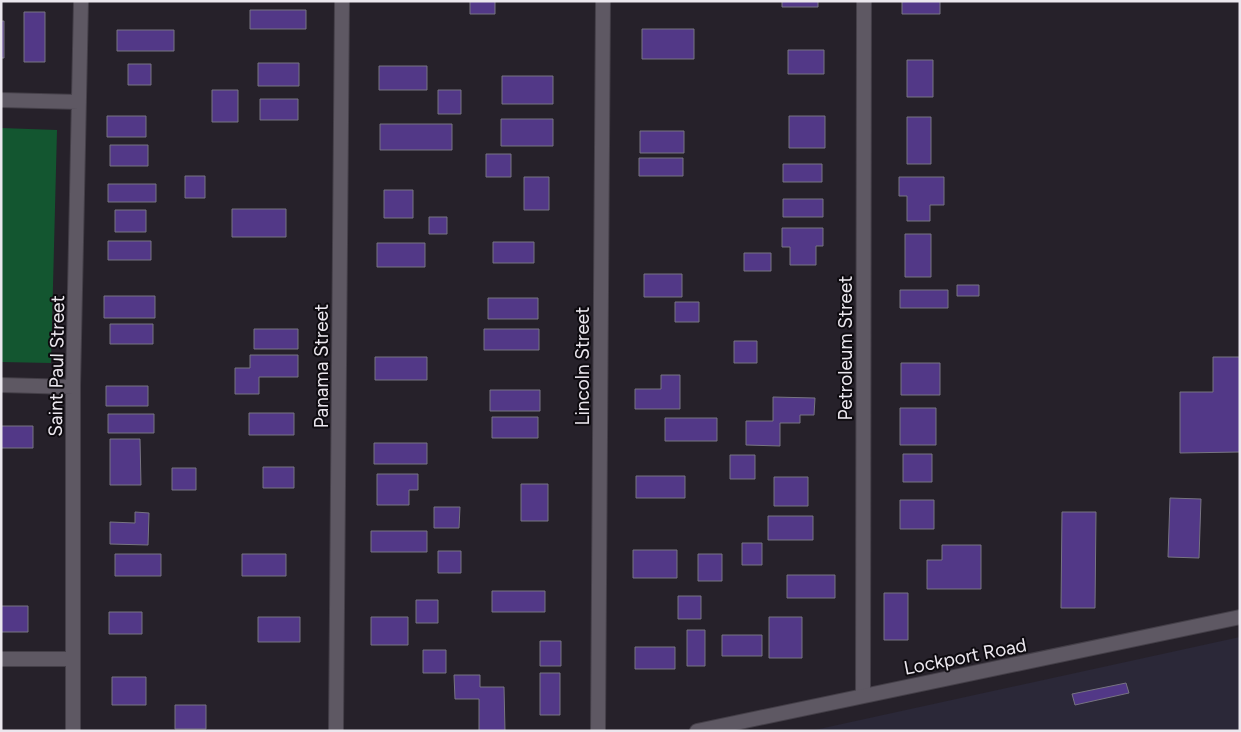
<svg xmlns="http://www.w3.org/2000/svg" width="1241" height="732" font-family="Figtree,sans-serif">
<style>
.industrial{fill:#2b2838}
.green{fill:#135630}
.building{fill:#523887;stroke:#777481}
.lines{fill:none;stroke-linecap:round;stroke-linejoin:round}
.minor-casing{stroke:#443f48;stroke-width:16}
.tertiary-casing{stroke:#443f48;stroke-width:16}
.minor{stroke:#5e5863;stroke-width:14}
.tertiary{stroke:#5e5863;stroke-width:14}
.labels{text-anchor:middle;stroke-width:4;stroke-linejoin:round;paint-order:stroke}
.street-label{font-size:19px;fill:#ebe7ee;stroke:#0e0b10}
</style>
<rect width="100%" height="100%" fill="#26212a"/>
<path class="industrial" d="M1240 637V731H810Z"/>
<path class="green" d="M1 128 57 130 51 363 1 362Z"/>
<path class="building" d="M470 1H495V14H470Z
M782 1H818V7H782Z
M902 1H940V14H902Z
M250 10H306V29H250Z
M24 12H45V62H24Z
M1 21H4V58H1Z
M642 29H694V59H642Z
M117 30H174V51H117Z
M788 50H824V74H788Z
M907 60H933V97H907Z
M258 63H299V86H258Z
M128 64H151V85H128Z
M379 66H427V90H379Z
M502 76H553V104H502Z
M212 90H238V122H212Z
M438 90H461V114H438Z
M260 99H298V120H260Z
M107 116H146V137H107Z
M789 116H825V148H789Z
M907 117H931V164H907Z
M501 119H553V146H501Z
M380 124H452V150H380Z
M640 131H684V153H640Z
M110 145H148V166H110Z
M486 154H511V177H486Z
M639 158H683V176H639Z
M783 164H822V182H783Z
M185 176H205V198H185Z
M524 177H549V210H524Z
M899 177H944V205H930V221H907V196H899Z
M108 184H156V202H108Z
M384 190H413V218H384Z
M783 199H823V217H783Z
M232 209H286V237H232Z
M115 210H146V232H115Z
M429 217H447V234H429Z
M782 228H823V246H816V265H790V247H782Z
M905 234H931V277H905Z
M108 241H151V260H108Z
M493 242H534V263H493Z
M377 243H425V267H377Z
M744 253H771V271H744Z
M644 274H682V297H644Z
M957 285H979V296H957Z
M900 290H948V308H900Z
M104 296H155V318H104Z
M488 298H538V319H488Z
M675 302H699V322H675Z
M110 324H153V344H110Z
M254 329H298V349H254Z
M484 329H539V350H484Z
M734 341H757V363H734Z
M250 355H298V377H259V394H235V368H250Z
M375 357H427V380H375Z
M1213 357H1240V452L1180 453V392H1213Z
M901 363H940V395H901Z
M661 375H680V409H635V389H661Z
M106 386H148V406H106Z
M490 390H540V411H490Z
M773 397 815 398 814 415H800V423H780V446L746 445V421H773Z
M900 408H936V445H900Z
M249 413H294V435H249Z
M108 414H154V433H108Z
M492 417H538V438H492Z
M665 418H717V441H665Z
M1 426H33V448H1Z
M110 439H140L141 485H110Z
M374 443H427V464H374Z
M903 454H932V482H903Z
M730 455H755V479H730Z
M263 467H294V488H263Z
M172 468H196V490H172Z
M377 474H418V490H409V505H377Z
M636 476H685V498H636Z
M774 477H808V506H774Z
M521 484H548V521H521Z
M1170 498 1201 499 1199 558 1168 557Z
M900 500H934V529H900Z
M434 507H460L459 528H434Z
M135 512 149 513 148 545 110 544V522L135 523Z
M1062 512H1096L1095 608H1061Z
M768 516H813V540H768Z
M371 531H427V552H371Z
M742 543H762V565H742Z
M942 545H981V589H927V560H942Z
M633 550H677V578H633Z
M438 551H461V573H438Z
M115 554H161V576H115Z
M242 554H286V576H242Z
M698 554H722V581H698Z
M787 575H835V598H787Z
M492 591H545V612H492Z
M884 593H908V640H884Z
M678 596H701V619H678Z
M416 600H438V623H416Z
M1 606H28V632H1Z
M109 612H142V634H109Z
M258 617H300V642H258Z
M371 617H408V645H371Z
M769 617H802V658H769Z
M687 630H705V666H687Z
M722 635H762V656H722Z
M540 641H561V666H540Z
M635 647H675V669H635Z
M423 650H446V673H423Z
M540 673H560V715H540Z
M454 675H480V687H504L505 731H479V699H455Z
M112 677H146V705H112Z
M1126 683 1129 693 1075 705 1072 694Z
M175 705H206V729H175Z"/>
<g class="lines">
<defs>
<path id="minor" d="M1 100 79 102
M1 385 73 387
M1 659H73
M863 695 864 1
M73 731V387L81 1
M336 731 342 1
M598 731 603 1"/>
<path id="tertiary" d="M697 731 1240 617"/>
</defs>
<use href="#minor" class="minor-casing"/>
<use href="#tertiary" class="tertiary-casing"/>
<use href="#minor" class="minor"/>
<use href="#tertiary" class="tertiary"/>
</g>
<g class="labels">
<g class="street-label">
<text transform="translate(845 348) rotate(-90)" y="7">Petroleum Street</text>
<text transform="translate(56 366) rotate(-89)" y="7">Saint Paul Street</text>
<text transform="translate(321 366) rotate(-90)" y="7">Panama Street</text>
<text transform="translate(582 366) rotate(-90)" y="7">Lincoln Street</text>
<text transform="translate(965 656) rotate(-11)" y="7">Lockport Road</text>
</g>
</g>
<rect width="1241" height="732" fill="none" stroke="#ebe7ee" stroke-width="5"/>
</svg>
